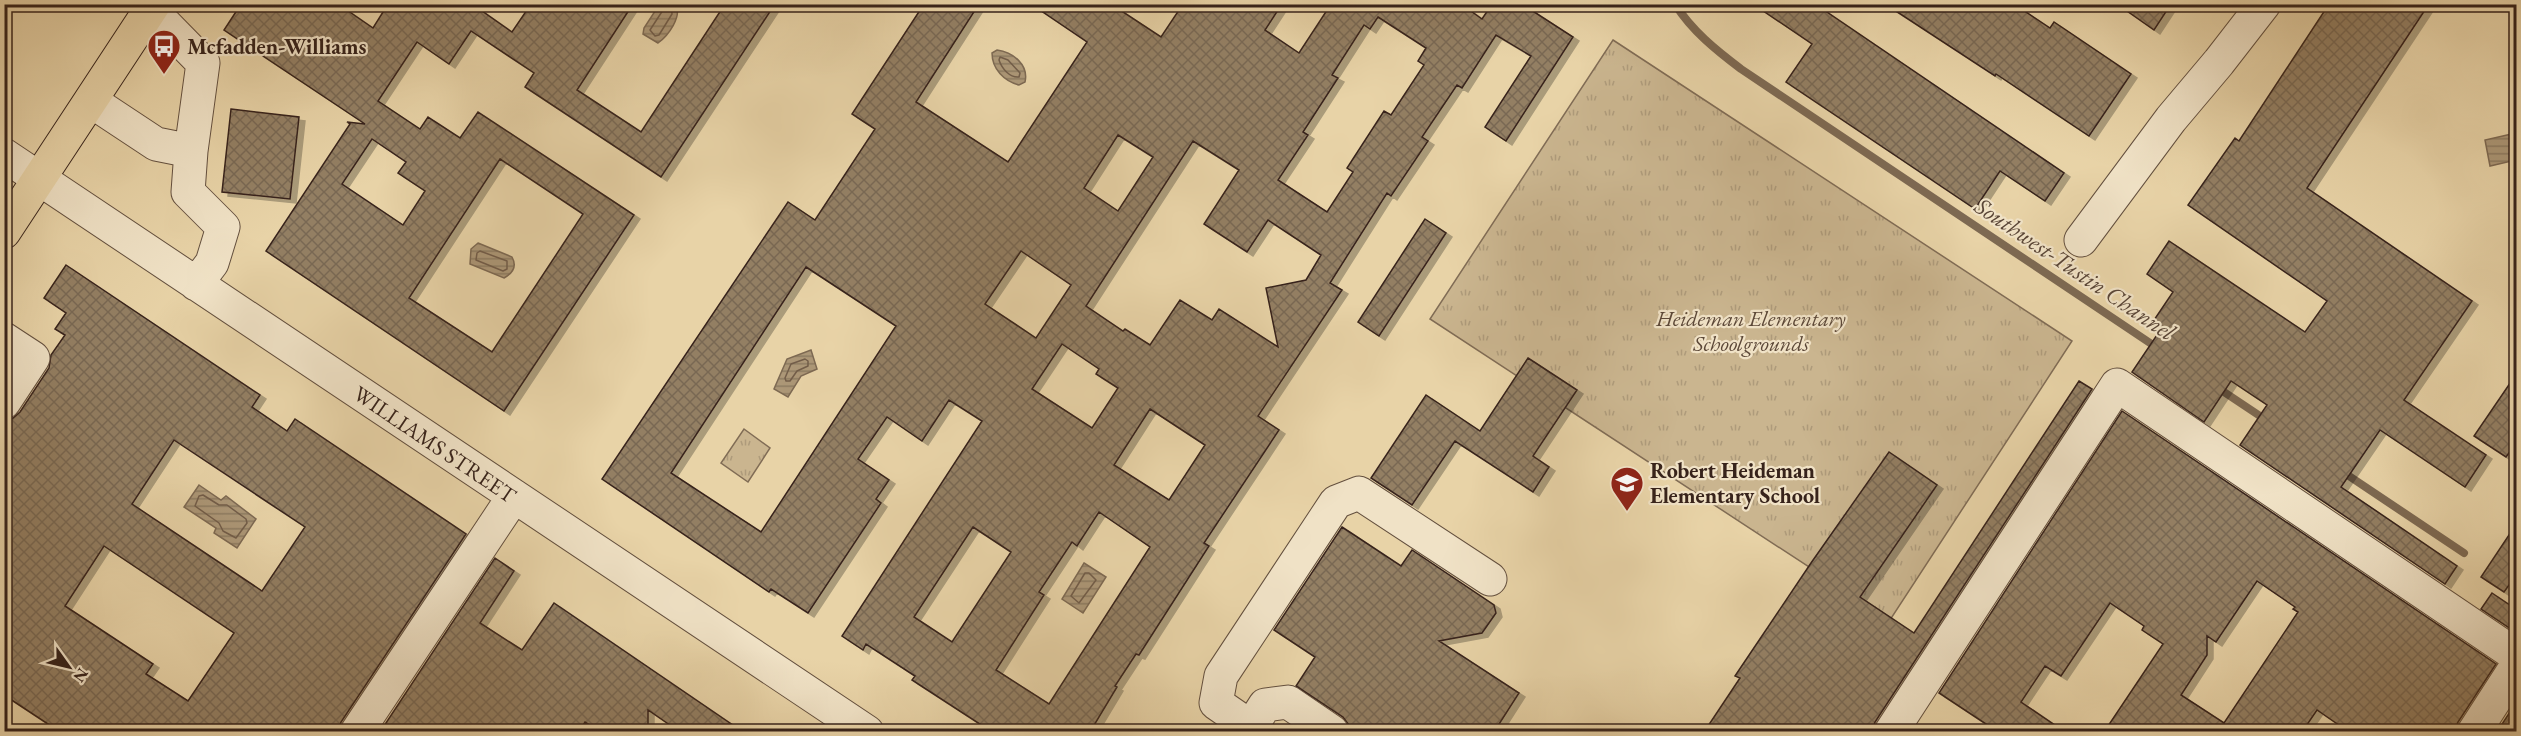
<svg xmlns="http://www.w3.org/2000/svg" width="2521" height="736" font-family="'EB Garamond',serif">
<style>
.park{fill:url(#park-tufts);stroke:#806c55;stroke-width:1.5}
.water{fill:url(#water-rules);stroke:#7d6952;stroke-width:1.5}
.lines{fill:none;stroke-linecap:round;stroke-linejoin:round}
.shore{stroke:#725d49;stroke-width:1.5}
.stream{stroke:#7d6952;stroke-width:8}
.building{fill:url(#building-cross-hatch);stroke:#37231b;stroke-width:1.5;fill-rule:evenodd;filter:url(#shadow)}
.minor-casing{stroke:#634f3e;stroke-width:35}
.major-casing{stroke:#37231b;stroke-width:35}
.minor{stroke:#f0e2c6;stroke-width:33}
.major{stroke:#e8d3a7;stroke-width:33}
.labels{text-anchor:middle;stroke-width:4.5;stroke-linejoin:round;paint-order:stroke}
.poi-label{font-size:22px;font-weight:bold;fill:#37231b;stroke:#f0e2c6;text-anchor:start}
.park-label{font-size:22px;font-style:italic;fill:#5c4838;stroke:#f0e2c6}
.street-label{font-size:22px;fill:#37231b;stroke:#f0e2c6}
.water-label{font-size:24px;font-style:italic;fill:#5a4637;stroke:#f0e2c6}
</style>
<defs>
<pattern id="park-tufts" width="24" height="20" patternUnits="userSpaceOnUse" patternTransform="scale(1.5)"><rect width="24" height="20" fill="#cab58f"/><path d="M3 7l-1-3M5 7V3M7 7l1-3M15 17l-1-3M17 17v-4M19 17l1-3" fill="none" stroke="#ae9b7b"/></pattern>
<pattern id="water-rules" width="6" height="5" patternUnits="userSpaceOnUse" patternTransform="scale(1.5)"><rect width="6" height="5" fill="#ac9777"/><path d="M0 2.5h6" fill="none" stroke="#8d7b61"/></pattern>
<pattern id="building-cross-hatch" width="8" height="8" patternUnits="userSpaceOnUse" patternTransform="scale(1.5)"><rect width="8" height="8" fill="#937f64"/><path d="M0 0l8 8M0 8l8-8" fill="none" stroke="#796852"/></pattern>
<filter id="shadow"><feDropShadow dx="6" dy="4" stdDeviation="0" flood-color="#0004"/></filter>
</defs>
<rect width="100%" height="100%" fill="#e8d3a7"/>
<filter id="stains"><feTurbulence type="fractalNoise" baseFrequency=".00333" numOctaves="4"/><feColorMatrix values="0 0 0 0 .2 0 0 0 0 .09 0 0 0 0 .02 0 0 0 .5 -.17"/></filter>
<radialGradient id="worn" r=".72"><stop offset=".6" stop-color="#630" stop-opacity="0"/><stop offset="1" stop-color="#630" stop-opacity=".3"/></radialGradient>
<path class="park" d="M1613 40 2072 341 1890 620 1430 319Z
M744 429 770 448 748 482 721 463Z"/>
<path class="water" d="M659 5H676C682 17 668 36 658 43L643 34 644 28Z
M997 50C1013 52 1029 65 1025 82L1019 85C1004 81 992 69 992 53Z
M2516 133V160L2490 166 2485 140Z
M478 243 512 257C517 266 513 273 504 278L470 264 471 249Z
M811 350 817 369 801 376 788 397 774 389 787 359Z
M199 485 221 500 226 496 256 519 237 548 214 533 216 528 184 507Z
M1084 563 1106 577 1083 613 1062 599Z"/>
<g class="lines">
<path class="shore" d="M664 4 663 10 650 30 655 36 659 35 672 14 671 4
M1000 57 1008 60 1020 73 1019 77C1010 78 1002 69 999 60Z
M480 251 507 261V269L503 271 476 260 477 253Z
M805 359 808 361V366L797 371 790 381H786L785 378 791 364Z
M203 495 219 505H227L246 519 247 523 236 538 223 531 219 523 195 506 199 496Z
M1085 573H1089L1096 580 1079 603 1071 596Z"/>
<path class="stream" d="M1675 4C1692 31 1716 50 1741 69L2159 349
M2215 386 2269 422
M2340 470 2464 553"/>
</g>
<path class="building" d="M241 4H338L373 28 388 4H472L512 32 531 4H633L577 90 641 132 725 4H775L661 177 525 87 534 73 471 31 449 64 417 42 378 101 420 129 428 117 460 138 478 112 634 215 504 411 266 251 350 124 347 122 365 124 224 30ZM372 139 406 162 398 173 425 191 403 225 342 184ZM500 159 583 214 492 352 409 298Z
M924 4H979L916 102 1008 162 1087 42 1031 4H1111L1161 37 1183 4H1282L1265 30 1299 53 1331 4H1461L1482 19 1492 4H1522L1573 37 1506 141 1485 127 1531 56 1496 35 1462 88 1457 85 1422 137 1428 141 1391 196 1387 193 1330 283 1342 290 1258 416 1279 430 1204 543 1209 546 1139 655 1136 654 1115 686 1117 687 1090 732H992L912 680 915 676 866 644 863 650 842 636 982 421 949 400 922 441 887 417 858 459 889 480 876 499 881 503 808 613 771 589 769 592 602 479 788 202 815 220 875 129 852 114ZM1378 17 1426 48 1418 61 1424 65 1391 115 1384 111 1347 168 1353 172 1327 212 1278 180 1308 135 1303 132 1338 78 1332 75 1364 25 1370 29ZM1118 135 1153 157 1118 211 1084 188ZM1193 141 1239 170 1204 224 1247 252 1268 220 1321 255 1306 280 1266 288 1278 347 1219 309 1212 320 1180 300 1150 345 1125 329 1123 331 1086 306ZM1021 251 1071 285 1036 338 985 304ZM806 267 896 326 761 532 671 473ZM1062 344 1099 369 1096 374 1118 388 1092 428 1032 389ZM1150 409 1205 445 1169 500 1114 465ZM1099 512 1150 547 1049 704 996 670 1044 595 1039 592 1072 542 1077 546ZM973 527 1011 552 952 642 914 617Z
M1753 4H1815L2064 173 2045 201 2000 171 1975 209 1786 82 1812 44Z
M1885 4H2014L2050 28 2054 22 2131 74 2089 136 1996 74 1995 76Z
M2117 4H2171L2154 30Z
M2329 4H2429L2307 188 2472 301 2404 400 2486 455 2465 487 2380 430 2341 487 2457 566 2445 584 2240 445 2267 405 2231 381 2204 422 2132 372 2159 332 2150 326 2173 292 2147 274 2169 241 2305 332 2327 301 2188 205 2235 138 2239 141Z
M231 109 299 117 290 199 222 192Z
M1425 219 1446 233 1379 336 1358 322Z
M66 265 260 395 252 407 287 431 295 419 466 534 341 722 338 732H60L4 695V420L13 418 20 412 49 368 51 355 65 335 55 329 66 313 44 298ZM174 440 305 527 262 591 132 504ZM104 546 234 633 188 701 146 674 153 664 65 606Z
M1528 358 1577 390 1533 456 1549 467 1533 492 1455 441 1412 505 1371 478 1426 395 1480 431Z
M2517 373V442L2506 457 2474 436Z
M2079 381 2092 389 1875 722 1872 732H1704L1740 678 1735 676 1811 563 1889 452 1937 485 1860 597 1914 633Z
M2122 411 2496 664 2458 722 2455 732H2349L2317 710 2302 732H2104L2163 644 2142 630 2144 626 2110 603 2061 676 2045 666 2021 702 2065 732H1998L1939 693ZM2257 581 2295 607 2293 609 2298 612 2224 723 2181 695 2207 655V636L2216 642Z
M2517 523V574L2504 592 2481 577Z
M1342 527 1401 566 1412 550 1494 605 1496 613 1482 633 1439 641 1519 693 1494 732H1354L1343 717 1296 686 1315 657 1274 630Z
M495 558 514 571 480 623 522 650 554 603 743 732H680L648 710V732H601L585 722 579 732H380Z
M2492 593 2517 610V633L2481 609Z
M2517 701V732H2497Z"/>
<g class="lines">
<defs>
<path id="minor" d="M151 10 203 63 191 151 188 192 223 227 212 263 196 284
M91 101 156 144 191 151
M4 155 867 732
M2081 240 2171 119 2219 62 2264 4
M4 339 33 358 4 402
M1251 727 1265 705 1288 702 1332 732
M357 732 514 496
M1258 732 1216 703 1221 676 1336 502 1359 493 1490 579
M1891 732 2117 385 2516 655
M2474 732 2516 667"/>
<path id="major" d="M4 232 154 4"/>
</defs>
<use href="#minor" class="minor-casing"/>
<use href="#major" class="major-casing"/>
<use href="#minor" class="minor"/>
<use href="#major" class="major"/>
</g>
<defs>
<symbol id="bus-pin" viewBox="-11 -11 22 30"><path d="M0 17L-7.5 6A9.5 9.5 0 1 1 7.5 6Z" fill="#8f2418" stroke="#f0e2c6"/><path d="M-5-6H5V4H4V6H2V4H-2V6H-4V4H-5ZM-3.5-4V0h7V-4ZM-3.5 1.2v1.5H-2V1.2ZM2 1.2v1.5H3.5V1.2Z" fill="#fff"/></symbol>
<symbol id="school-pin" viewBox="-11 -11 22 30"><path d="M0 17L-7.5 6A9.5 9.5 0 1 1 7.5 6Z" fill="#8f2418" stroke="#f0e2c6"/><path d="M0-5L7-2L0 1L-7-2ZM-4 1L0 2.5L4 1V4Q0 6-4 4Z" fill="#fff"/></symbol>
</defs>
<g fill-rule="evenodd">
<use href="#bus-pin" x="145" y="27" width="38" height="52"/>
<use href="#school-pin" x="1608" y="464" width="38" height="52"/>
</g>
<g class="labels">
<g class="poi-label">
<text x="187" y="54">Mcfadden-Williams</text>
<text x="1650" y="478">Robert Heideman<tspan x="1650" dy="25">Elementary School</tspan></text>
</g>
<g class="park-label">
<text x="1751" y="326">Heideman Elementary<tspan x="1751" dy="25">Schoolgrounds</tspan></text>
</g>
<g class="street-label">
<text transform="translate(435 444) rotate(34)" y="8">WILLIAMS STREET</text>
</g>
<g class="water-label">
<text transform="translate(2075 269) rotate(34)" y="8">Southwest-Tustin Channel</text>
</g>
</g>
<rect width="2521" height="736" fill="none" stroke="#e8d3a7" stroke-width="24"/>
<rect x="6" y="6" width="2509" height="724" fill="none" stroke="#37231b" stroke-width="3"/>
<rect x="12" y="12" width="2497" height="712" fill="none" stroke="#37231b" stroke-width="1.5"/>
<g transform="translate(69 667) rotate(124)" stroke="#f0e2c6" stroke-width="4.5" paint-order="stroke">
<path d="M0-4.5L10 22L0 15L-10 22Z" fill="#37231b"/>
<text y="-9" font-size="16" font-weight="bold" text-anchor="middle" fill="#37231b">N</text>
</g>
<rect width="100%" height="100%" filter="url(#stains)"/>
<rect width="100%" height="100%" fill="url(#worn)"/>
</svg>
